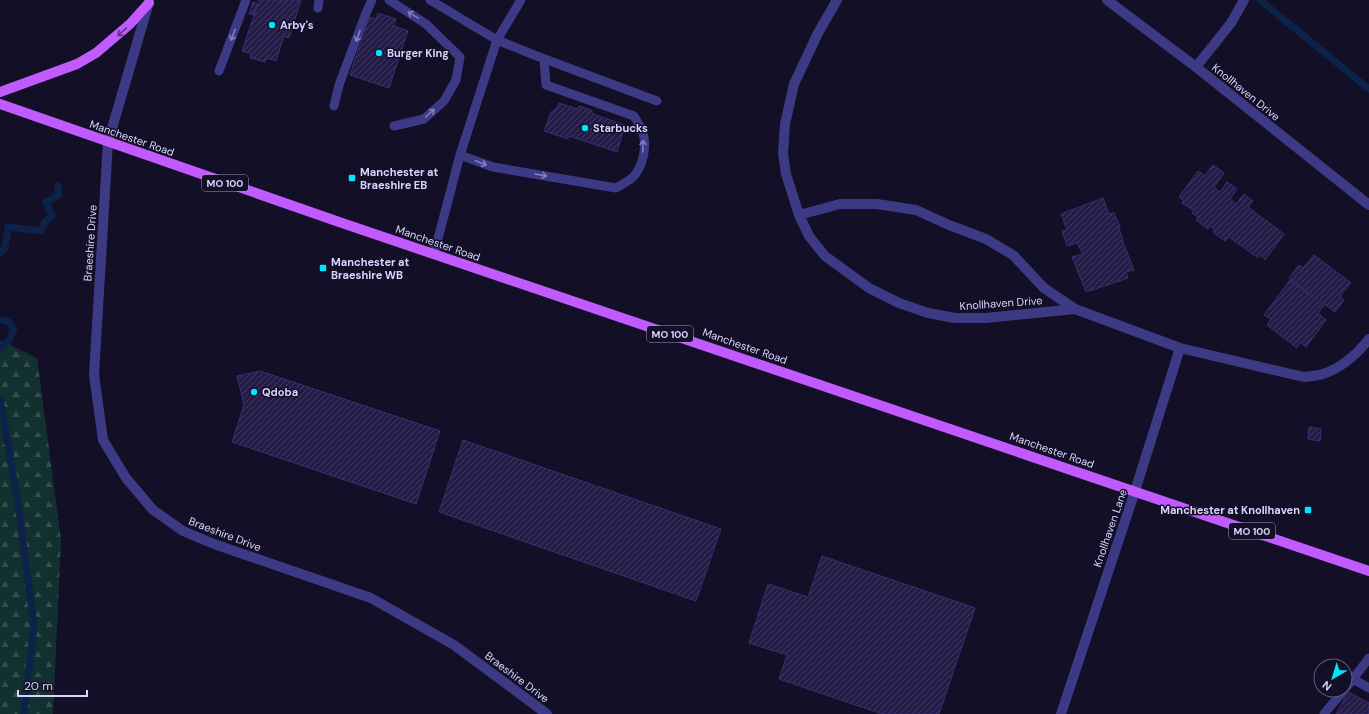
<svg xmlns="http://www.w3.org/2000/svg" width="1369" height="714" font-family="'DM Sans',sans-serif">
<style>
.forest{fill:url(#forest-firs)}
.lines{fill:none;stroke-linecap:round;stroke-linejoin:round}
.stream{stroke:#0c2248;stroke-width:7}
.building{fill:url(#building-hatch);stroke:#3b2d73}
.service{stroke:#3d3a85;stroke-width:9}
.minor{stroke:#3d3a85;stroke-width:10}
.primary{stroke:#c25bff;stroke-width:10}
.oneway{stroke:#837fbc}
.oneway2{stroke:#623188}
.poi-dot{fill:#00e5ff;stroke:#130f26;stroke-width:1.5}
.labels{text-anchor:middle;stroke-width:3;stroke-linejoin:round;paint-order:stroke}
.shield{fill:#130f26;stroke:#9e99be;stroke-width:1}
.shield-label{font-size:10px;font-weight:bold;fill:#d9d4ff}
.poi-label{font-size:11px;font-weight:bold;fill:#d9d4ff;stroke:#130f26;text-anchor:start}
.street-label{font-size:11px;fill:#d9d4ff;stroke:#130f26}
</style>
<defs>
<pattern id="forest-firs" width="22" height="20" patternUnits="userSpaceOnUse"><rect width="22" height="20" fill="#12302f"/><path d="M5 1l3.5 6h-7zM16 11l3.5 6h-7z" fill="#344d4e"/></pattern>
<pattern id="building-hatch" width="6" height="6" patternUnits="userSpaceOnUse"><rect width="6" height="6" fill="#241b47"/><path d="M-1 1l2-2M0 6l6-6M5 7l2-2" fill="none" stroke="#433b63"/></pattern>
</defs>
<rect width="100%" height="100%" fill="#130f26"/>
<path class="forest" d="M0 340 37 358 61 540 53 714H0Z"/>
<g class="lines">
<path class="stream" d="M1260 0 1369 89
M0 253 5 248 8 227 41 231 45 222 52 216 46 202 59 195 58 186
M0 320 8 321 14 329 9 340 0 349
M0 399 18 503 34 626 24 714"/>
</g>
<path class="building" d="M259 0H301L289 38 284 36 276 61 266 58 265 62 250 58 251 54 242 51Z
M253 2 257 4 253 15 249 14Z
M378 13 396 19 394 26 408 31 389 88 350 75 369 17 376 19Z
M559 103 578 109 579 106 591 110 593 114 625 125 617 152 569 136 568 139 544 131 551 112 556 109Z
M1213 165 1224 173 1214 187 1220 192 1227 182 1237 189 1230 199 1236 204 1244 194 1253 201 1248 207 1284 234 1265 260 1260 255 1258 258 1229 237 1225 241 1213 232 1215 230 1210 226 1208 229 1196 220 1198 217 1192 213 1194 211 1182 203 1184 201 1179 197 1198 171 1205 176Z
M1103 198 1109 214 1114 213 1120 227 1119 229 1122 236 1123 242 1134 270 1126 272 1128 278 1086 292 1072 257 1083 254 1077 243 1067 246 1062 231 1067 230 1061 214Z
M1314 255 1351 283 1340 296 1344 300 1335 312 1289 278 1299 265 1303 268Z
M1290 280 1324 306 1318 313 1326 320 1306 347 1300 342 1297 348 1267 325 1271 319 1264 315Z
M260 371 440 431 416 504 232 442 244 405 237 376Z
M1309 427 1321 429 1320 441 1308 439Z
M463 440 721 529 696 601 439 512Z
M822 556 975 608 939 714H882L779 679 787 655 749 643 768 584 808 597Z
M1348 692 1369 703V714H1336Z"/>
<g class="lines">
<path class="service" d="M389 0 426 24 460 57 456 80 444 101 424 119 394 126
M430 0 497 40 534 55 657 101
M318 8 319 0
M219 71 246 0
M334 106 339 85 366 13 372 0
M460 155 493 167 616 188C621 185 627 182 632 178 643 168 647 147 643 133 641 127 637 121 634 116L546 85 544 59
M434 254 460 155 497 40 521 0
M1353 679 1369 658
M1345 689 1353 679 1369 688
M1324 714 1344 690"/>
<path class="minor" d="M837 0 818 33 794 84 785 124 783 153 786 174 799 215 809 236 825 256 869 288 899 303 928 313 955 318H986L1075 309
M1107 0 1196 67 1369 205
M149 2 108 142 94 375 103 440 126 478 153 510 183 531 214 544 371 598 454 645 547 714
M1196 67 1231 23 1244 0
M799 215 840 204H877L916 210 949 225 986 239 1013 255 1044 288 1075 309 1180 348 1304 377C1310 376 1317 376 1323 374 1341 368 1357 354 1369 339
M1061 714 1135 491 1180 348"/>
<path class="primary" d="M0 92 77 64 96 53 130 24 149 3
M0 104 342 223 1369 571"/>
</g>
<defs><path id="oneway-shaft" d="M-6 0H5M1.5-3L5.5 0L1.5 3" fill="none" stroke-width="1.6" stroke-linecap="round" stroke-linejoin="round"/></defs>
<g class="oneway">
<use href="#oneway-shaft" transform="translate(413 15) rotate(-148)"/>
<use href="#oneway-shaft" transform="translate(233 35) rotate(111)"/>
<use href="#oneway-shaft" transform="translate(358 36) rotate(110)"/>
<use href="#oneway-shaft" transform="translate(430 113) rotate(-42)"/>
<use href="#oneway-shaft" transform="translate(643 146) rotate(-89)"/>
<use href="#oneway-shaft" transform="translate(481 163) rotate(21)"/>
<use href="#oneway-shaft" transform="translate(541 175) rotate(10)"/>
</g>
<use class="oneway2" href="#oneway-shaft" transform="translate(122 32) rotate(137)"/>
<g class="poi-dot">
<circle cx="272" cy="25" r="4"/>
<circle cx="379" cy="53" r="4"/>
<circle cx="585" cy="128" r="4"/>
<rect x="348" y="174" width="8" height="8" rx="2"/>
<rect x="319" y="264" width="8" height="8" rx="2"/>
<circle cx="254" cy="392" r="4"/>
<rect x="1304" y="506" width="8" height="8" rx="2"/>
</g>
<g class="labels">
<g class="shield">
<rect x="202" y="175" width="46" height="16" rx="3"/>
<rect x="647" y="326" width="46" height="16" rx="3"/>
<rect x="1229" y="523" width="46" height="16" rx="3"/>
</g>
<g class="shield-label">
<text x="225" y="187">MO 100</text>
<text x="670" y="338">MO 100</text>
<text x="1252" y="535">MO 100</text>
</g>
<g class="poi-label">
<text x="280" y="29">Arby's</text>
<text x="387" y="57">Burger King</text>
<text x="593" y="132">Starbucks</text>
<text x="360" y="176">Manchester at<tspan x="360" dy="13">Braeshire EB</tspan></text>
<text x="331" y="266">Manchester at<tspan x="331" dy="13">Braeshire WB</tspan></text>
<text x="262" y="396">Qdoba</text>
<text x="1300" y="514" text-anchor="end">Manchester at Knollhaven</text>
</g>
<g class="street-label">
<text transform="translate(1246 92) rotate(39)" y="4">Knollhaven Drive</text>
<text transform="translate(132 138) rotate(19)" y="4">Manchester Road</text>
<text transform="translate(90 243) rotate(-86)" y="4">Braeshire Drive</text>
<text transform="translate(438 243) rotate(19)" y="4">Manchester Road</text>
<text transform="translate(1001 303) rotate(-4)" y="4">Knollhaven Drive</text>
<text transform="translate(745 346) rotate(19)" y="4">Manchester Road</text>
<text transform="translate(1052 450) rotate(19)" y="4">Manchester Road</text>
<text transform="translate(1110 528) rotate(-71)" y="4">Knollhaven Lane</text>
<text transform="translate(225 534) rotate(21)" y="4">Braeshire Drive</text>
<text transform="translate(517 677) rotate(37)" y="4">Braeshire Drive</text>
</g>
</g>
<g transform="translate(1333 678) rotate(218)"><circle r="19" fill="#130f26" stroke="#625e7d"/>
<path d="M0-3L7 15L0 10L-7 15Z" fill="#00e5ff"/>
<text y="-6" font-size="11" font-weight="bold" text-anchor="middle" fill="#d9d4ff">N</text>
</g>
<path d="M18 690v6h69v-6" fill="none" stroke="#d9d4ff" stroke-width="2"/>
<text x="24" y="690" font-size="12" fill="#d9d4ff" stroke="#130f26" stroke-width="3" paint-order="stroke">20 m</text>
</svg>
